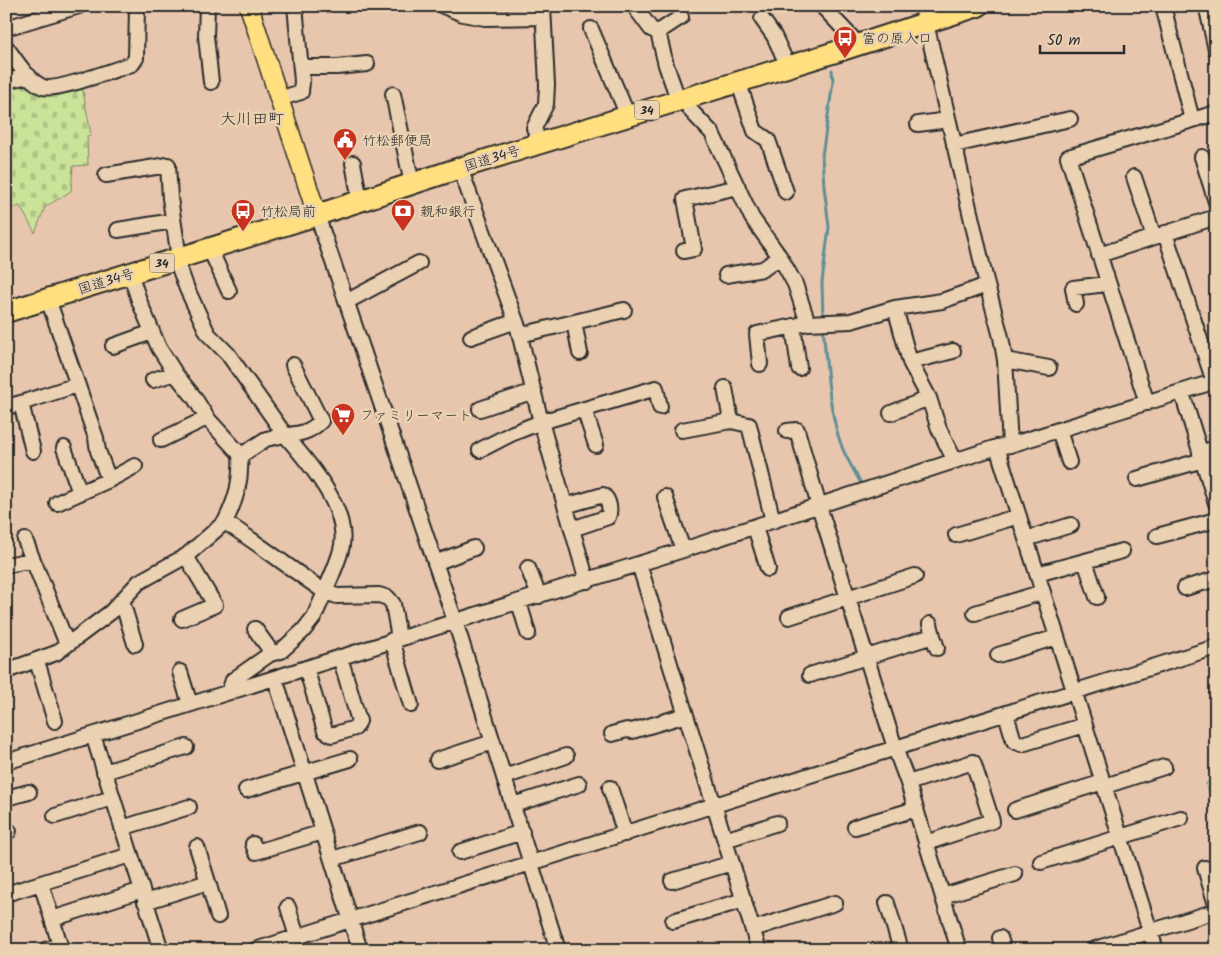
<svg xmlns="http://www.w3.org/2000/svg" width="1222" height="956" font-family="Kalam,'Klee One',sans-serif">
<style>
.grass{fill:url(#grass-tufts);stroke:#7a8762}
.cemetery{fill:url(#cemetery-stones);stroke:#7a8762}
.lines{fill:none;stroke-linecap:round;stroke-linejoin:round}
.stream{stroke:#5f8f95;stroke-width:3}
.minor-casing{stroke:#2b2b2b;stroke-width:18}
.major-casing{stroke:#2b2b2b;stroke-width:21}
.highway-casing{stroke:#2b2b2b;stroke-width:24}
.minor{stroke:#ead2b2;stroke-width:14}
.major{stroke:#ffdf80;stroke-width:18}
.highway{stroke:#ffdf80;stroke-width:20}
.labels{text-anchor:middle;stroke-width:5;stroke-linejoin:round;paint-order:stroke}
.shield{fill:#ead2b2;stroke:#645d54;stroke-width:1}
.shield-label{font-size:12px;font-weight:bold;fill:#2b2b2b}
.poi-label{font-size:14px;fill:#2b2b2b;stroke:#ead2b2;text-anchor:start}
.street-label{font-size:14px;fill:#2b2b2b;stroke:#ead2b2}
.quarter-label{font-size:16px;fill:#2b2b2b;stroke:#ead2b2}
</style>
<defs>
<pattern id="grass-tufts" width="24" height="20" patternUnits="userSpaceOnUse" patternTransform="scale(1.25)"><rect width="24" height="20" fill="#cae399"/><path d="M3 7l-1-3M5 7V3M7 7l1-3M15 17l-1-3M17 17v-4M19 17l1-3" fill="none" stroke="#aec384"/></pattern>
<pattern id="cemetery-stones" width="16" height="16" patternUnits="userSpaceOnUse" patternTransform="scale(1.25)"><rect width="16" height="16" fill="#cae399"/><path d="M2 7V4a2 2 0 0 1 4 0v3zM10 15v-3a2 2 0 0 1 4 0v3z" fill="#aec384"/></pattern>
</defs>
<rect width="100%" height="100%" fill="#e8c6ae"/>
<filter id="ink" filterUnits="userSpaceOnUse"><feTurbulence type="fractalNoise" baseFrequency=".02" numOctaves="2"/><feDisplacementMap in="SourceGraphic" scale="10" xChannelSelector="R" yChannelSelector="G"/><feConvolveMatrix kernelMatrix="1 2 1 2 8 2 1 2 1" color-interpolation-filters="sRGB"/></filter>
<g filter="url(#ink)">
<path class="grass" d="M1216 780V813L1206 783Z"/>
<path class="cemetery" d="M30 81 82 86 91 135 87 136 88 165 73 166 71 191 45 207 35 233 20 206 6 211V84Z"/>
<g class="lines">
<path class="stream" d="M823 318 822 282 829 227 824 186 822 156 833 82 832 70
M823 327C827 366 828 410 842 447 847 460 855 472 862 485"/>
<defs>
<path id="minor" d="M207 6 206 36 211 82
M443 6 463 14 485 18 543 17
M634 6 651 29 658 32
M822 6 858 44
M922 6 987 285 1001 337 1005 360 1010 445
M1163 6 1192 120
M1210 6 1207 9 1216 50
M762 19 774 36 788 66
M6 28 79 6
M591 29 628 116
M6 47C16 60 27 80 43 87 55 92 116 69 132 64L136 58 137 6
M301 67H337L367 64
M6 81 29 76
M738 81 755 131 768 140 786 192
M393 94 412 184
M683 98 692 112 712 133 752 218 780 257 795 284 808 323
M279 99 301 92 302 81 295 6
M678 99 666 65 658 32 681 17
M918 124 948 120
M539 143 534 128 546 104 547 85 543 6
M954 145 1070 119
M1202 157 1216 202
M353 163 360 201
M460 168 517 324 541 422 587 581
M106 175 168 165 170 198 179 258
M1134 177 1154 237
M317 215 455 621 558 950
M118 230 173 221
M1165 233 1214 382
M210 249 229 291
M684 251 694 249 685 199 738 187
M1099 255 1216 217
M176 259 187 289 208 334 228 354 285 435C301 434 310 432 321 421L293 365
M130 273 140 303 159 348 177 376 194 397 207 418 240 454C242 480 236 500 225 522 259 544 291 569 325 592L314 617 303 631 281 651 270 654 233 680 229 692
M726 275 763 269 780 257
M48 299 96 438 98 451 109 480 135 466
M346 302 419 263
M1076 304 1073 288 1107 284
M895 308 910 362 953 351
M574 322 580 353
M793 326 799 368
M520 335 624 310
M471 337 516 321
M113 346 152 332
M1005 360 1049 368
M910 362 929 398
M760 364 757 334 808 323 851 321 895 308 942 301 987 285
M153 380 175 373
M725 388 731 421
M1182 393 1216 503
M21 403 77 385
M1147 403 1068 157 1216 113
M6 407 21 403 33 451
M480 409 534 391
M584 409 596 445
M891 413 929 398 939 429 955 461
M682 430 731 421 749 425 773 521
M1059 430 1069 462
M787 431 797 430 819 506 895 748 908 783 959 950
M161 440 207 418
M997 447 1156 950
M64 448 80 493
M480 450 513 433 541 422 656 388 660 407
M1200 453 1216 448
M240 456 266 439 285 435C308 462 348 507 342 545 340 559 330 578 325 592L337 596 379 595 388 598 393 604 399 638
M1137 479 1203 460
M665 497 683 550
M57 503 109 480
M565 506 603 495C609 500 611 510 608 517L572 529
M755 527 768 569
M956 535 1019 516
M1157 536 1216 520
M1026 539 1071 525
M25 540 33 560
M1085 561 1097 597
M435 563 474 548
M639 564 759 950
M6 565 33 560 67 644
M528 568 539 596
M1037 574 1122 551
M1185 588 1216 579
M122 601 135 644
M519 602 528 633
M975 613 1043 592
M789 617 915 576
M182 619 215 605 186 556
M255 629 268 647 270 654
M933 636 937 648
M392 640 411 705
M998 655 1057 637
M37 661 55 721
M306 668 325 731 332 735 355 728 359 721 340 657
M6 671 56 653 111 612 139 582 186 556 225 522
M180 672 190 704
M810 675 933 636 930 624
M275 678 360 950
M1006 714 1014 741 1022 744 1085 725
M612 734 627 730 632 731 686 715
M93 735 161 950
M437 760 493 742
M6 762 683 550 997 447 1010 445 1216 381
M104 772 186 747
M504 777 566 756
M908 783 973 762 992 821 926 843
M1105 786 1164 767
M610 788 625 834
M246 790 350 759
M6 798 29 792
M513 805 579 784
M1015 810 1103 782
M55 816 112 798
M855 827 916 809
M122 828 189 807
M6 831H9
M725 840 777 823
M253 844 256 852 323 832
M460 852 522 832
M332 859 420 832
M1041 862 1181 818
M1205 868 1216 905
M672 881 732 863
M208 882 218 916
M41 883 60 945 45 950
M6 894 130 855
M943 896 1015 874
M145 902 208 882 197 847
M887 903 901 950
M288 907 297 937
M52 919 142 890
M673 921 744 900
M753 929 835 903
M1000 938 1004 950
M255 950 1216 647
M1092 950 1216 911"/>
<path id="major" d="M249 6 317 215"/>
<path id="highway" d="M6 312 317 215 460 168 842 50 978 6"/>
</defs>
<use href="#minor" class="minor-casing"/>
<use href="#major" class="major-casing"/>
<use href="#highway" class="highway-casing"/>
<use href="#minor" class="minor"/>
<use href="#major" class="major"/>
<use href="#highway" class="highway"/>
</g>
</g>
<defs>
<symbol id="bus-pin" viewBox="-11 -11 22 30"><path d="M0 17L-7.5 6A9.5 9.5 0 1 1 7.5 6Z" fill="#c8321e" stroke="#ead2b2"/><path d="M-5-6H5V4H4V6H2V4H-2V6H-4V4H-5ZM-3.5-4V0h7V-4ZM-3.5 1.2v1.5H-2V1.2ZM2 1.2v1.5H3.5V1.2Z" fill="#fff"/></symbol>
<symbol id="civic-pin" viewBox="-11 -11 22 30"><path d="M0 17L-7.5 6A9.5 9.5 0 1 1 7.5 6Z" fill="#c8321e" stroke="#ead2b2"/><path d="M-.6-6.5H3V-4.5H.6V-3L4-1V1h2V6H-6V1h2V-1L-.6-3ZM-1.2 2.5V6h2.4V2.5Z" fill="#fff"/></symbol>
<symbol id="bank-pin" viewBox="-11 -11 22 30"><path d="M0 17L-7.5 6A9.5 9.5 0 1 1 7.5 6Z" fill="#c8321e" stroke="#ead2b2"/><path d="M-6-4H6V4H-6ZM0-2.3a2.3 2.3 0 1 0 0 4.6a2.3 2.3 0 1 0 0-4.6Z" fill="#fff"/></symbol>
<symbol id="supermarket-pin" viewBox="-11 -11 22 30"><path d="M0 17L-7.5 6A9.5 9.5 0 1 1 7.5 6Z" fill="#c8321e" stroke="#ead2b2"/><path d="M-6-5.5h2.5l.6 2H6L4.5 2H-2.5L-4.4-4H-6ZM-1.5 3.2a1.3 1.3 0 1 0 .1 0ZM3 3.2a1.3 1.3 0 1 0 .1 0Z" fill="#fff"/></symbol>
</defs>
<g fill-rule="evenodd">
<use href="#bus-pin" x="831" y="24" width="28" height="38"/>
<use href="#civic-pin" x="331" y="126" width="28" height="38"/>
<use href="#bus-pin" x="229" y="197" width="28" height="38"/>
<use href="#bank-pin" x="389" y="197" width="28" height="38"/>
<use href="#supermarket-pin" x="329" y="401" width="28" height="38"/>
</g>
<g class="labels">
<g class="shield">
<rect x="634.5" y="100.5" width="25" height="19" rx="4"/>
<rect x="149.5" y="253.5" width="25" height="19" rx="4"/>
</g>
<g class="shield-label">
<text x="647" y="114">34</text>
<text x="162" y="267">34</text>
</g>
<g class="poi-label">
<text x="862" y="43">富の原入口</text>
<text x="362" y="145">竹松郵便局</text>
<text x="260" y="216">竹松局前</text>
<text x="420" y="216">親和銀行</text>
<text x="360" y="420">ファミリーマート</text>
</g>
<g class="street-label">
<text transform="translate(492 158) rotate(-17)" y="5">国道34号</text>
<text transform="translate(106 281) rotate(-17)" y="5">国道34号</text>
</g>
<g class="quarter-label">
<text x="252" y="124">大川田町</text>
</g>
</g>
<rect width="1222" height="956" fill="none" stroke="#ead2b2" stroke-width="25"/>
<rect x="12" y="12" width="1197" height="931" fill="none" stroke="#2b2b2b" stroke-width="2" filter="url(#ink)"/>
<path d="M1040 45v8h84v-8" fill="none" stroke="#2b2b2b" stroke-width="2.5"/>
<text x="1047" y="45" font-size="15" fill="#2b2b2b" stroke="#ead2b2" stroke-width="4" paint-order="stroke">50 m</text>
</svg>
